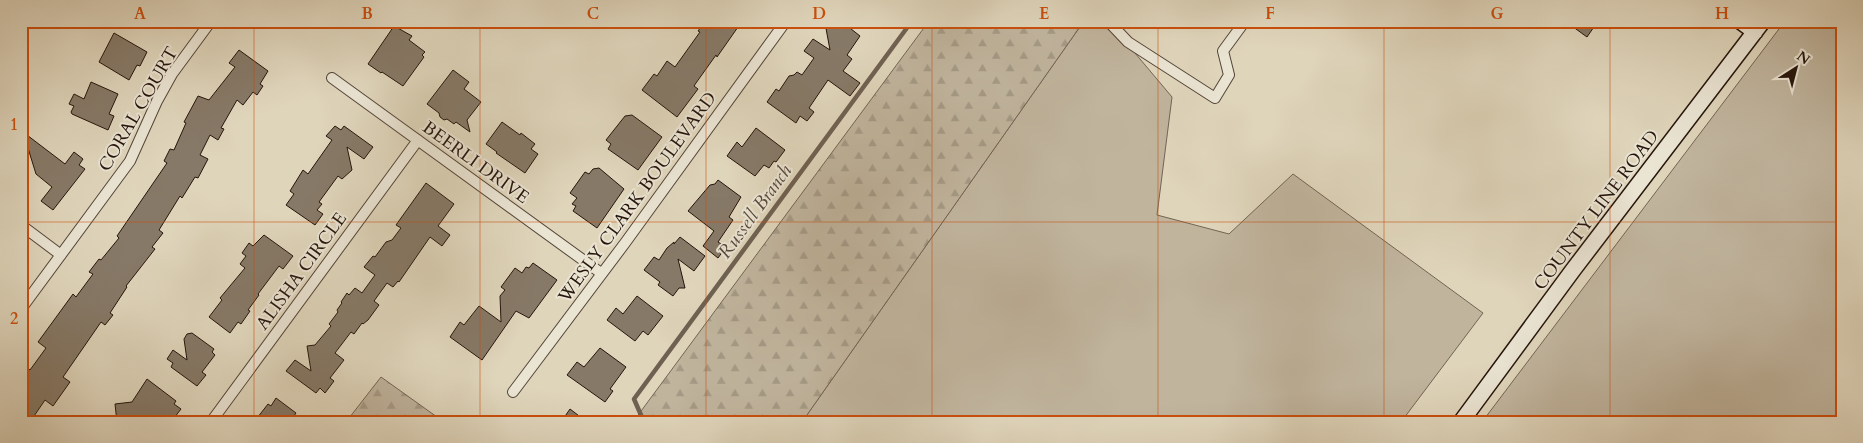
<svg xmlns="http://www.w3.org/2000/svg" width="1863" height="443" font-family="Cardo,serif">
<style>
.green{fill:#c0b49d;stroke:#736454}
.forest{fill:url(#forest-firs);stroke:#736454}
.lines{fill:none;stroke-linecap:round;stroke-linejoin:round}
.stream{stroke:#6f6152;stroke-width:4.5}
.building{fill:#867967;stroke:#26150c}
.street-casing{stroke:#544538;stroke-width:12}
.secondary-casing{stroke:#26150c;stroke-width:18}
.street{stroke:#eae4d3;stroke-width:10}
.secondary{stroke:#eae4d3;stroke-width:15}
.grid{fill:none;stroke:#cb4f0c;stroke-width:1;stroke-opacity:0.55}
.labels{text-anchor:middle;stroke-width:4;stroke-linejoin:round;paint-order:stroke}
.street-label{font-size:18px;fill:#26150c;stroke:#eae4d3}
.water-label{font-size:19px;font-style:italic;fill:#57483a;stroke:#eae4d3}
.neatline{fill:none;stroke:#cb4f0c;stroke-width:2}
.grid-label{font-size:16px;text-anchor:middle;font-weight:bold;fill:#cb4f0c}
</style>
<defs>
<pattern id="forest-firs" width="22" height="20" patternUnits="userSpaceOnUse" patternTransform="scale(1.25)"><rect width="22" height="20" fill="#c0b49d"/><path d="M5 1l3.5 6h-7zM16 11l3.5 6h-7z" fill="#a59a86"/></pattern>
</defs>
<rect width="100%" height="100%" fill="#dfd5bb"/>
<filter id="stains"><feTurbulence type="fractalNoise" baseFrequency=".004" numOctaves="4"/><feColorMatrix values="0 0 0 0 .2 0 0 0 0 .09 0 0 0 0 .02 0 0 0 .5 -.17"/></filter>
<radialGradient id="worn" r=".72"><stop offset=".6" stop-color="#630" stop-opacity="0"/><stop offset="1" stop-color="#630" stop-opacity=".3"/></radialGradient>
<path class="green" d="M1084 21H1108L1172 97 1157 215 1229 234 1293 174 1483 313 1401 422H802Z
M1785 21H1842V422H1482Z"/>
<path class="forest" d="M929 21H1084L802 422H633Z
M381 377 444 422H346Z"/>
<g class="lines">
<path class="stream" d="M644 422 634 399 912 21"/>
</g>
<path class="building" d="M705 21H730L738 27 717 57 716 55 696 83 694 86 698 89 677 117 642 90 654 74 657 76 667 61 675 67 700 32 698 31Z
M834 21H841L860 36 847 55 852 59 843 71 860 83 850 96 828 80 809 108 814 112 807 121 800 116 796 123 767 102 776 89 779 91 789 76 794 75 797 72 802 75 814 58 804 51 813 39 830 50 825 23H833Z
M1565 21H1598L1587 37Z
M394 26 412 36 409 40 425 52 422 55 424 57 403 86 382 72 381 73 368 64Z
M114 33 147 52 140 66 137 65 129 80 99 62Z
M239 50 268 71 260 84 263 86 257 95 253 92 243 105 237 100 221 128 224 129 218 140 210 135 200 155 208 159 198 178 195 177 182 198 180 196 159 230 163 233 152 247 155 249 126 286 127 287 110 313 113 315 105 325 101 322 63 377 70 382 53 406 45 400 30 422H21V363L30 370 46 348 38 342 73 294 76 297 93 274 89 272 99 259 101 260 119 238 117 236 167 163 164 161 170 149 174 150 186 123 184 122 198 96 209 100 235 67 229 63Z
M453 70 469 82 464 89 481 102 467 120 470 132 456 122 454 124 447 119 444 120 440 117 439 113 427 104Z
M91 82 118 94 109 114 114 116 108 130 72 114 71 112 74 106 69 104 74 94 84 99Z
M632 115 662 137 638 170 608 149 611 144 606 140 625 116Z
M502 122 520 135 521 133 535 144 531 149 538 154 525 173 496 153 497 152 486 144Z
M335 126 341 130 344 126 373 147 364 159 347 147 352 170 342 179 338 176 319 202 322 204 317 210 323 214 315 225 286 205 294 194 290 191 303 170 308 174 332 140 326 136Z
M756 128 785 150 776 162 774 161 769 168 764 165 755 176 727 156 737 142 742 147Z
M23 132 65 164 74 152 83 159 79 165 85 169 53 210 41 201 52 187 36 174Z
M599 168 624 189 597 228 573 211 576 206 572 204 577 198 570 193 585 172 589 174 593 169Z
M718 180 741 197 729 217 733 220 718 242 726 247 718 258 703 246 714 231 688 211 710 185 715 184Z
M426 183 454 204 438 226 450 235 442 246 430 237 399 282 398 281 393 287 387 283 374 301 379 305 368 320 363 324 362 323 354 334 351 332 335 353 344 360 330 378 334 381 325 393 320 388 316 393 286 371 295 360 311 371 307 346 315 345 331 326 329 324 338 312 337 310 342 303 341 302 347 293 349 295 355 288 362 293 375 275 364 267 373 256 375 257 386 242 392 240 401 228 396 225Z
M264 235 293 256 283 269 279 266 258 294 259 295 248 310 250 311 241 324 238 322 230 333 209 317 222 300 220 298 245 268 240 264 246 256 242 253 249 243 253 246Z
M680 237 705 256 694 271 678 259 685 288H679L673 296 658 285 660 282 644 270 654 257 659 260 667 248 674 242V244Z
M533 263 557 280 529 318 516 311 482 360 450 337 460 322 464 325 479 306 501 322 500 296 505 290 501 287 515 268 522 273 526 267 529 268Z
M637 296 663 316 648 335 643 331 635 341 607 320 616 308 623 314Z
M192 333 214 349 212 352 215 355 202 372 206 375 197 386 171 367 173 363 167 359 173 350 187 360 184 339 187 334Z
M600 348 626 367 610 389 613 391 605 402 567 375 577 362 584 367Z
M147 379 176 401 174 404 181 409 171 422H117L115 404 132 402Z
M276 398 296 413 290 422H254L268 404 271 406Z
M570 409 587 422H561Z"/>
<g class="lines">
<defs>
<path id="street" d="M1108 21 1128 42 1215 98 1229 75 1223 51 1245 21
M332 78 601 273
M21 225 61 255
M21 309 130 161 157 101 172 74 211 21
M513 392 625 243 786 21
M211 422 418 140"/>
<path id="secondary" d="M1740 21 1755 32
M1461 422 1573 270 1763 21"/>
</defs>
<use href="#street" class="street-casing"/>
<use href="#secondary" class="secondary-casing"/>
<use href="#street" class="street"/>
<use href="#secondary" class="secondary"/>
</g>
<path class="grid" d="M254 21V422M480 21V422M706 21V422M932 21V422M1158 21V422M1384 21V422M1610 21V422M21 222H1842"/>
<g class="labels">
<g class="street-label">
<text transform="translate(138 109) rotate(-60)" y="6">CORAL COURT</text>
<text transform="translate(476 162) rotate(36)" y="6">BEERLI DRIVE</text>
<text transform="translate(637 197) rotate(-54)" y="6">WESLY CLARK BOULEVARD</text>
<text transform="translate(1596 210) rotate(-53)" y="6">COUNTY LINE ROAD</text>
<text transform="translate(301 271) rotate(-54)" y="6">ALISHA CIRCLE</text>
</g>
<g class="water-label">
<text transform="translate(754 211) rotate(-54)" y="7">Russell Branch</text>
</g>
</g>
<rect width="1863" height="443" fill="none" stroke="#dfd5bb" stroke-width="55"/>
<g transform="translate(1796 68) rotate(36)" stroke="#eae4d3" stroke-width="4" paint-order="stroke">
<path d="M0-4L9 19L0 12L-9 19Z" fill="#26150c"/>
<text y="-8" font-size="14" font-weight="bold" text-anchor="middle" fill="#26150c">N</text>
</g>
<rect x="28" y="28" width="1808" height="388" class="neatline"/>
<g class="grid-label">
<text x="140" y="19">A</text>
<text x="367" y="19">B</text>
<text x="593" y="19">C</text>
<text x="819" y="19">D</text>
<text x="1044" y="19">E</text>
<text x="1270" y="19">F</text>
<text x="1497" y="19">G</text>
<text x="1722" y="19">H</text>
<text x="14" y="130">1</text>
<text x="14" y="324">2</text>
</g>
<rect width="100%" height="100%" filter="url(#stains)"/>
<rect width="100%" height="100%" fill="url(#worn)"/>
</svg>
